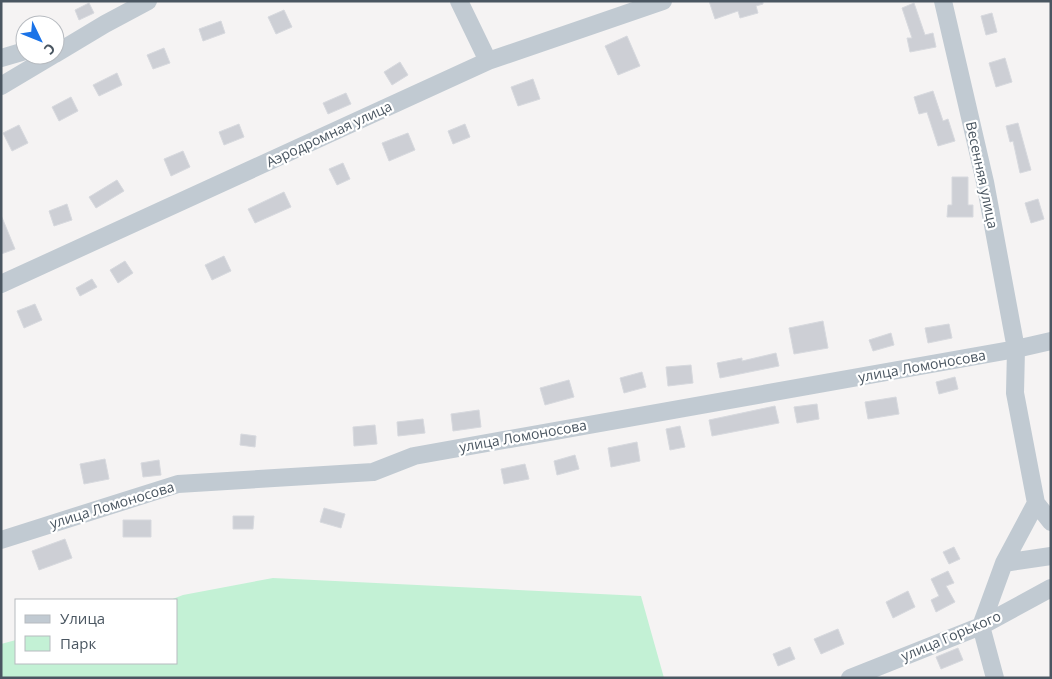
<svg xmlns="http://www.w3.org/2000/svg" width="1052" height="679" font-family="'Open Sans',sans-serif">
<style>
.green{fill:#c3f1d5}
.building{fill:#cdcfd5;stroke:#d7d9de}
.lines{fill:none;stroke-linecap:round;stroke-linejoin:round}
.minor{stroke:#c1cad2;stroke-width:18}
.labels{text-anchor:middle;stroke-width:4.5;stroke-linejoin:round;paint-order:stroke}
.street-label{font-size:14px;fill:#4a5661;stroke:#fff}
</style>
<rect width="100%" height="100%" fill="#f5f3f3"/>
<path class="green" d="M273 578 641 596 664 678H1V644L16 640V663H176V600H170L183 595Z"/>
<path class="building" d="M709 1H763V4L756 6 758 13 740 18 738 11 715 19Z
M89 3 94 13 79 20 75 10Z
M914 3 925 35 933 33 936 47 910 52 907 38H912L902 8Z
M284 10 292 27 276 34 268 17Z
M992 13 997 32 986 35 981 16Z
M221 21 225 33 203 41 199 29Z
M627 36 640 66 618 75 605 46Z
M164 48 170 63 153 69 147 55Z
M1005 58 1012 82 996 87 989 63Z
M400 62 408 75 392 85 384 72Z
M117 73 122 85 99 96 93 85Z
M533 79 540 99 518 106 511 87Z
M933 91 943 121 948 119 955 141 938 146 927 112 919 114 914 97Z
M346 93 351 104 328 114 323 103Z
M71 97 78 111 59 121 52 107Z
M1018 123 1031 170 1020 173 1013 141 1010 142 1006 126Z
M239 124 244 137 224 145 219 132Z
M465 124 470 137 453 144 448 131Z
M19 125 28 143 12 151 3 133Z
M408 133 415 150 389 161 382 143Z
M183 151 190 167 171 176 164 159Z
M343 163 350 179 337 185 329 169Z
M952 177H968V205H973V217H947L948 205H952Z
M117 180 124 191 96 208 89 197Z
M284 192 291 207 255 223 248 209Z
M1038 199 1044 219 1031 223 1025 203Z
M67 204 72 220 54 226 49 211Z
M1 215 15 249 1 254Z
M224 256 231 271 212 280 205 265Z
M125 261 133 273 118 283 110 270Z
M92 279 97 287 80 296 76 288Z
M35 304 42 320 24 328 17 311Z
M823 321 828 348 794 354 789 328Z
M949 324 952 338 928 343 925 328Z
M891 333 894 345 873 351 869 340Z
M776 353 779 366 720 378 717 363 742 358V361Z
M691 365 693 383 668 386 666 367Z
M642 372 646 387 624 393 620 378Z
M955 377 958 389 939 394 936 382Z
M569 380 574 397 545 405 540 388Z
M896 397 899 414 868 419 865 402Z
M817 404 819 419 797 423 794 407Z
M775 406 779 423 712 436 709 420Z
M479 410 481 427 453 431 451 414Z
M423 419 425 433 398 436 397 422Z
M375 425 377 444 354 446 353 427Z
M680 426 685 447 670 450 666 429Z
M241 434 256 436 255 447 240 445Z
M637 442 640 461 611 467 608 448Z
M575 455 579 469 557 475 554 461Z
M105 459 109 479 84 484 80 464Z
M159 460 161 475 143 477 141 463Z
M525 464 529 479 504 484 501 469Z
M324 508 345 514 341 528 320 522Z
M233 516H254L253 529H233Z
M123 520H151V537H123Z
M65 539 72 558 39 570 32 551Z
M954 547 960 559 949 564 943 552Z
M948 571 954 583 946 586 955 602 936 612 931 600 939 596 931 579Z
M908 591 915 607 893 618 886 602Z
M838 629 844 644 821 654 814 639Z
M790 647 795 659 778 666 773 654Z
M958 648 963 660 941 669 936 657Z"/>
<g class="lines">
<path class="minor" d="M459 1 488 61
M943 1 985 182 1016 349 1015 393 1036 503 1051 522
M55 54 105 24 148 1
M1 58 25 51
M1 86 53 55
M1 284 488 61 663 1
M1 540 178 484 373 472 414 456 1016 349 1051 341
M1004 563 1051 556
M981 626 1004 563 1036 503
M981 626 995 678
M850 678 981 626 1051 588"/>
</g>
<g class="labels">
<g class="street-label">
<text transform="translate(329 134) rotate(-25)" y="5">Аэродромная улица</text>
<text transform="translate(982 175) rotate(78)" y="5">Весенняя улица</text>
<text transform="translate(922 366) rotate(-10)" y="5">улица Ломоносова</text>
<text transform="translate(523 436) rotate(-10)" y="5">улица Ломоносова</text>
<text transform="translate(112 505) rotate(-17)" y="5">улица Ломоносова</text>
<text transform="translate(951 636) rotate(-23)" y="5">улица Горького</text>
</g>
</g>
<rect width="1052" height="679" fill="none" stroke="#4a5661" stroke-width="5"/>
<rect x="15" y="599" width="162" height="65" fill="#ffffff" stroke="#b7bbc0"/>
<rect x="25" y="615" width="25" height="8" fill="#c1cad2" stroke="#b7bbc0"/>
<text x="60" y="624" font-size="15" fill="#4a5661">Улица</text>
<rect x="25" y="636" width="25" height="15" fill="#c3f1d5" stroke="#b7bbc0"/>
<text x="60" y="649" font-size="15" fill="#4a5661">Парк</text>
<g transform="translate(40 40) rotate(133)"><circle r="24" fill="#ffffff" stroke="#b7bbc0"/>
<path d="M0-4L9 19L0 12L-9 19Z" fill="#1a73e8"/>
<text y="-8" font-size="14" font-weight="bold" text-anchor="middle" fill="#4a5661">С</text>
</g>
</svg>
